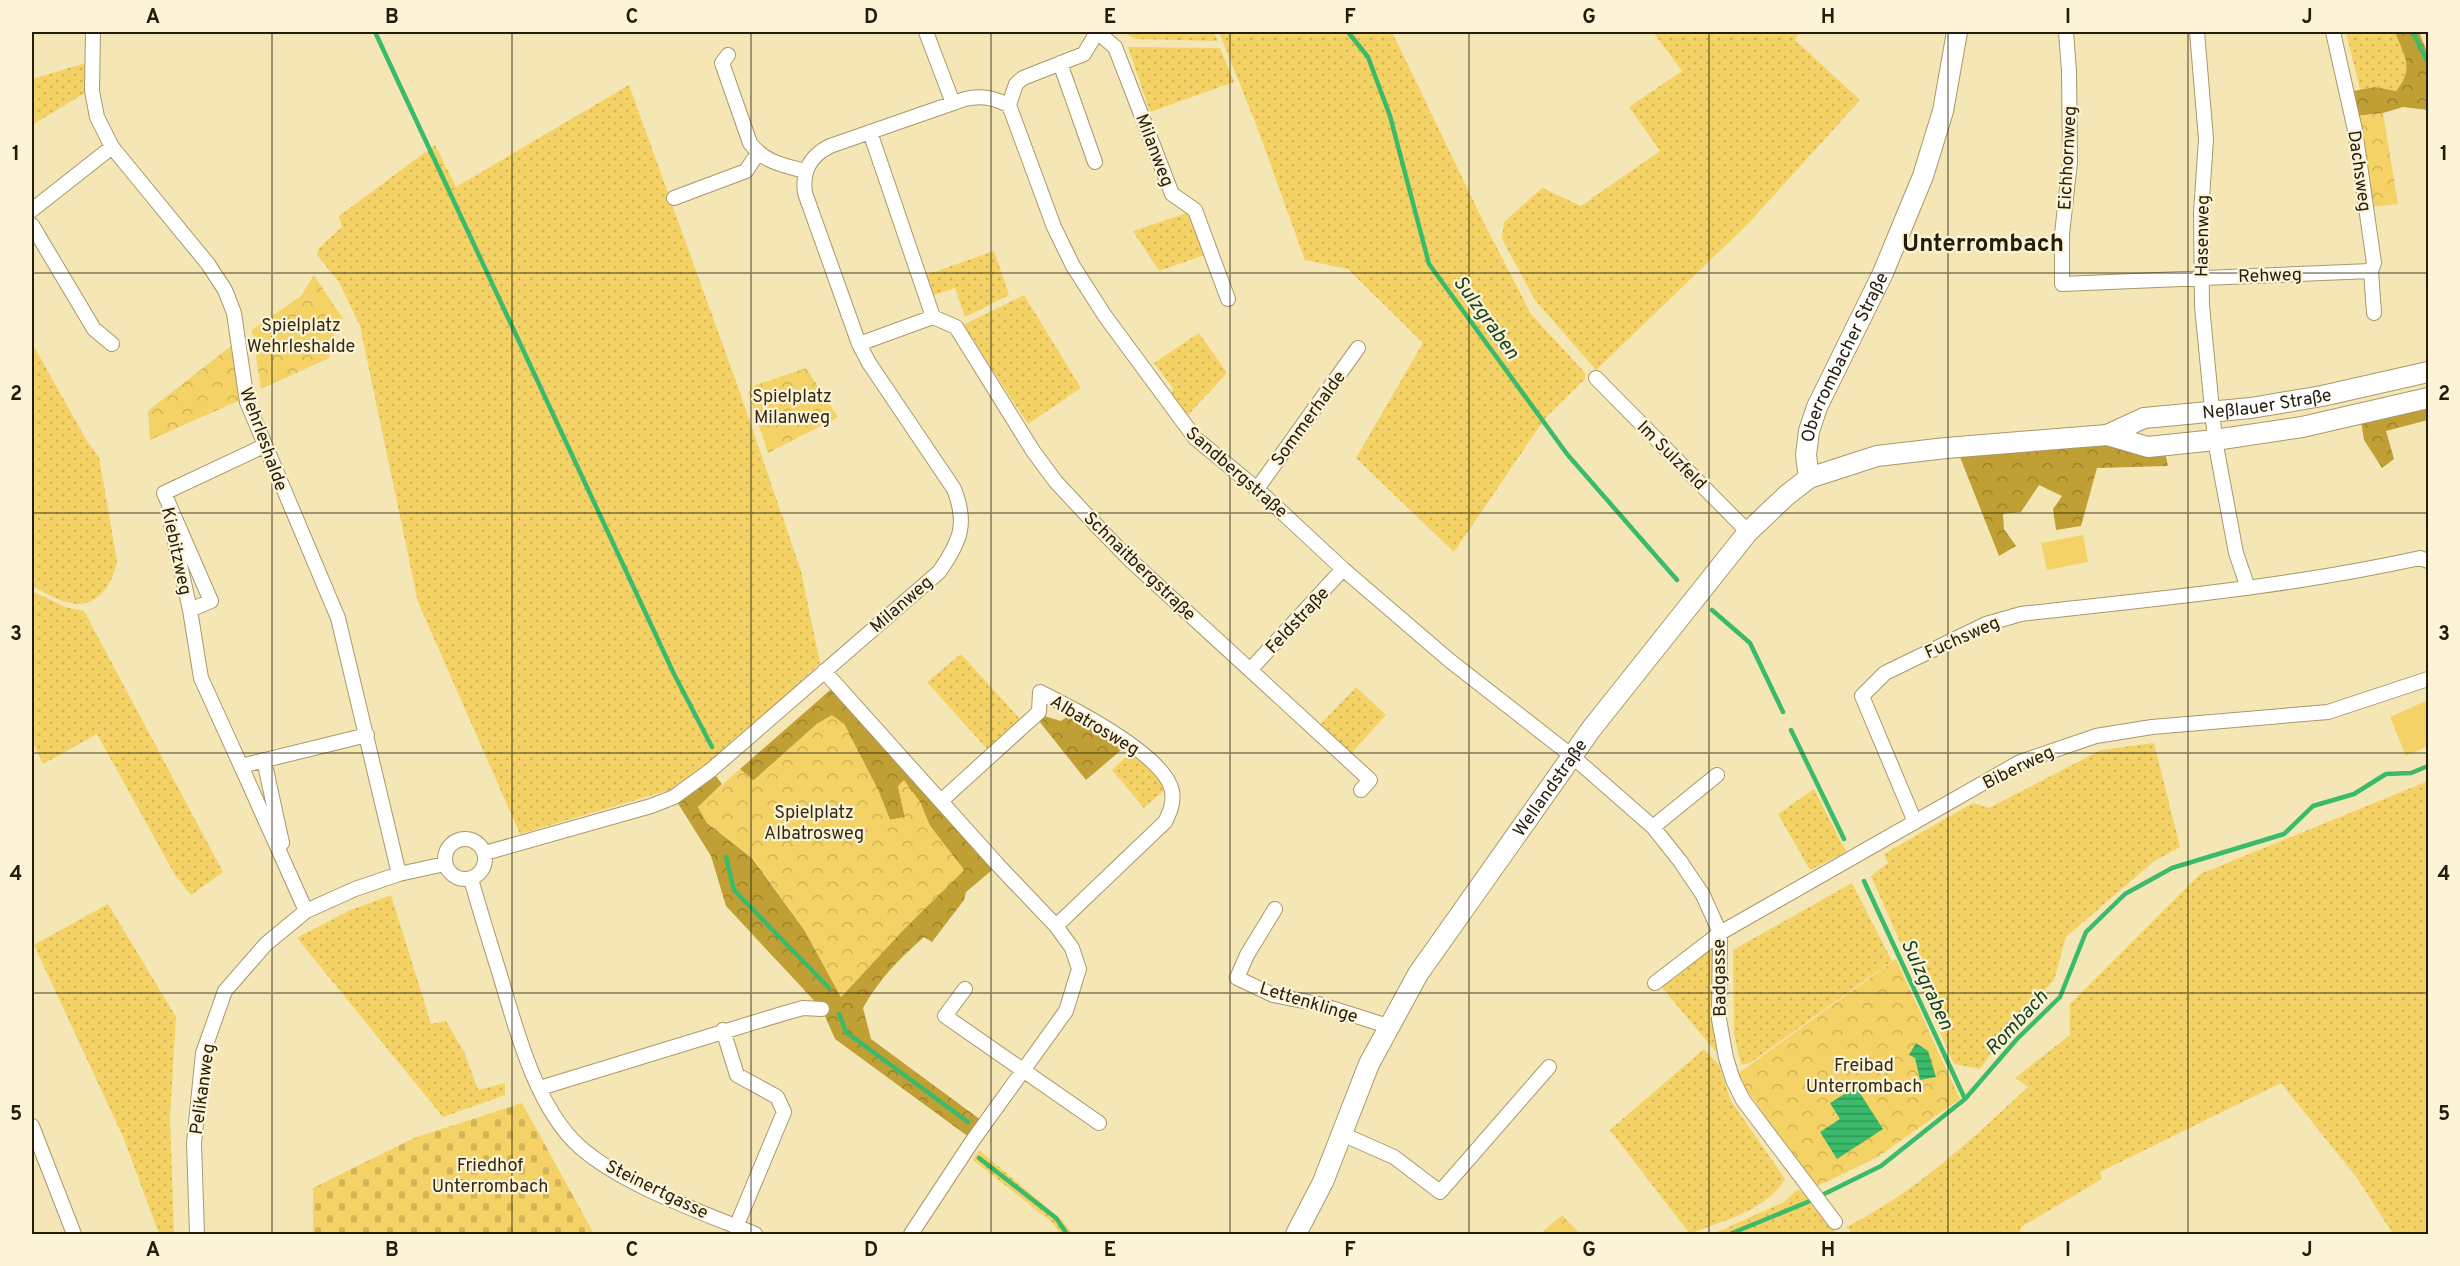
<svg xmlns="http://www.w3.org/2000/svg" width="2460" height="1266" font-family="Overpass,sans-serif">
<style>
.grass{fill:url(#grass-dots)}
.forest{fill:url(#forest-crowns)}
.cemetery{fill:url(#cemetery-stones)}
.park{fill:url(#park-crowns)}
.garden{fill:#f4d265}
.water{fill:url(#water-rules)}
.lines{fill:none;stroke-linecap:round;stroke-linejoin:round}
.stream{stroke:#3aba6a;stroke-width:4.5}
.street-casing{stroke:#a8996b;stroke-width:16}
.secondary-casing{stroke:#a8996b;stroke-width:22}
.street{stroke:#fff;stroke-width:14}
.secondary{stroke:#fff;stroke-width:20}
.grid{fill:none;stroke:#231d0b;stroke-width:1.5;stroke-opacity:0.55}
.labels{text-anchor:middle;stroke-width:4.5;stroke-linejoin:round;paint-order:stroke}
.street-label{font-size:18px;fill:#231d0b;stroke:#fdf3d7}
.park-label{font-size:18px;fill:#322a14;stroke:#fdf3d7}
.water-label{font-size:20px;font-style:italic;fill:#124424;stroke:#fdf3d7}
.district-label{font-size:24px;font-weight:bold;fill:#231d0b;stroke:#fdf3d7}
.neatline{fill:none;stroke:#231d0b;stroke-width:2}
.grid-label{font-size:20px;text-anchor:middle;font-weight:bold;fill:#231d0b}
</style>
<defs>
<pattern id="grass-dots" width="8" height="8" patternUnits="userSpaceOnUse" patternTransform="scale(1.5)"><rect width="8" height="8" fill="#f4d265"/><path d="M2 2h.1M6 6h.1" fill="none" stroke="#d1b456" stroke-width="1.8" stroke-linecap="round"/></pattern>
<pattern id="forest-crowns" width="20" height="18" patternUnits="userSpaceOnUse" patternTransform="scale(1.5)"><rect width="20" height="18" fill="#c0a034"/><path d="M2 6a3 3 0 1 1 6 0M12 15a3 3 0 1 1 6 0" fill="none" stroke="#9c822a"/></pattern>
<pattern id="cemetery-stones" width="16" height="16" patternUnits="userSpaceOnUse" patternTransform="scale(1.5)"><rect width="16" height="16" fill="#f4d265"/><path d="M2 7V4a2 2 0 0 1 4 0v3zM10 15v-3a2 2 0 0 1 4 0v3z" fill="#d1b456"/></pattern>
<pattern id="park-crowns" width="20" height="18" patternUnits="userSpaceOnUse" patternTransform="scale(1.5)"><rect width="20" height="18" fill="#f4d265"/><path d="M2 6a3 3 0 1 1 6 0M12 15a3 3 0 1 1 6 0" fill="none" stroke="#d1b456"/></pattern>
<pattern id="water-rules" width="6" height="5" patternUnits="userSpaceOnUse" patternTransform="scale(1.5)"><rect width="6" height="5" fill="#3aba6a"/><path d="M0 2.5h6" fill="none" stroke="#309755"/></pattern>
</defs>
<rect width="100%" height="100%" fill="#f5e6b6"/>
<path class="grass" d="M1123 32H1214L1218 41 1135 39Z
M1219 32H1392L1484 223 1531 314 1585 373V379L1548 415 1537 430 1454 552 1356 458 1423 343 1348 269 1305 260 1257 127Z
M1653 32H1800L1795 40 1860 100 1748 224 1596 370 1535 300 1502 239 1504 222 1542 188 1581 206 1660 151 1629 107 1682 71Z
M2346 32H2395C2405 56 2415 68 2396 91L2375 87 2360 90Z
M1128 47 1220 48 1234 82 1150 112Z
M89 62 85 93 32 125V79Z
M629 85 738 387 801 571 820 663 746 733 676 788 520 834 418 602 360 326 339 282 317 255 319 248 342 227 339 216 435 145 456 187Z
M1190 212 1207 254 1159 271 1133 231Z
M994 251 1009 295 965 317 955 288 932 296 926 275Z
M1024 295 1081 388 1028 424 963 325Z
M1199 333 1227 373 1187 416 1172 393 1173 388 1154 363Z
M32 343 87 441 99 457 117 561C113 583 98 609 71 603 57 601 44 592 32 586Z
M32 591 65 607 84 611 223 872 191 895 175 875 97 734 43 764 32 741Z
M961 654 1020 719 988 750 927 682Z
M1356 687 1386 715 1348 757 1317 728Z
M2154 743 2180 847 2153 862 2066 937 2054 980 2009 1029 1980 1069 1954 1064 1871 876 1888 863 1884 854 1973 803 1989 808 2101 750Z
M1133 750 1145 760 1166 789 1144 808 1112 770Z
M2428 781V1234H2393L2357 1178 2281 1083 2100 1172 2102 1179 2021 1227 2020 1234H1853L1846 1227C1915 1193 1972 1139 2028 1087L2015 1078 2070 1035V1004L2200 874Z
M1814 789 1846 852 1810 870 1778 814Z
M1852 883 1892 961 1750 1063 1741 1065 1734 1034 1733 950Z
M391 895 431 1024 446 1021 465 1054 478 1090 505 1083V1095L443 1117 297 938 348 911Z
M108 904 176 1017 170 1117 174 1234H159L124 1139 34 945Z
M1715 942 1721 1053 1716 1052 1660 985Z
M1704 1049 1719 1065 1731 1101 1785 1179C1768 1210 1722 1221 1690 1234L1610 1130Z
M979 1150 1062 1220 1073 1234H1060L1052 1222 973 1160Z
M1797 1190 1806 1193 1815 1210H1817L1837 1234H1713L1784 1202Z"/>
<path class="forest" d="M2395 32H2419L2428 54V110L2403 107 2383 113 2357 116 2353 91 2375 87 2396 91C2415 68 2404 56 2395 32Z
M2428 406V420L2386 431 2394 459 2382 468 2364 440 2361 421Z
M2111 439 2164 447 2168 466 2097 468 2081 526 2056 530 2053 509 2062 496 2039 485 2021 512 2003 514 2004 529 2016 546 1999 556 1960 457Z
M837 684 998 865 966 892 964 900 932 942 924 937C900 958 879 979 863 1008L871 1039 985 1123 973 1140 835 1039 822 1009 726 906 711 856 674 797 711 770 722 784 698 807 707 823 752 858 805 931 841 997 904 929 964 870 930 826 920 802 898 786 905 817 890 820 878 790 844 724 818 723 753 781 740 769Z
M1072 713 1127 745 1086 780 1039 721 1044 716 1061 721Z"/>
<path class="cemetery" d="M522 1103 594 1234H313V1188L414 1138Z"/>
<path class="park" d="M2383 113 2398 204 2371 207 2357 116Z
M314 275 343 319 333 337 329 358 261 389 252 330 301 296Z
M231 346 240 400 150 440 148 411Z
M806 368 838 417 768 453 748 392 756 385Z
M832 715 844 724 878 790 890 820 905 817 898 786 904 780 920 802 930 826 964 870 904 929 841 997 805 931 753 858 707 823 698 807 740 769 754 781 818 723Z
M1896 959 1960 1099 1876 1158 1816 1187 1736 1075Z
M1562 1215 1580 1234H1540Z"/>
<path class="garden" d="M2083 535 2088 562 2047 570 2041 543Z
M2428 700V746L2406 756 2390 717Z"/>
<path class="water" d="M1916 1043 1928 1051 1936 1077 1920 1080 1915 1058 1909 1055Z
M1856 1087 1883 1129 1837 1159 1820 1132 1840 1119 1830 1103Z"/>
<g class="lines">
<path class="stream" d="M375 32 674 674 712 747
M1348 32 1368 57 1390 116 1429 264 1567 454 1677 580
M2413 32 2428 63
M1712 610 1750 643 1783 712
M1791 730 1844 839
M726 857 734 890 829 988
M1864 881 1965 1099
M839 1014 846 1032 968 1122
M979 1158 1056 1218 1067 1234
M1730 1234 1810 1201 1881 1166 1965 1099 2017 1039 2060 997 2086 932 2125 894 2172 868 2284 834 2313 806 2354 794 2386 774 2411 773 2428 766"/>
<defs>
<path id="street" d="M93 32 92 91 97 117 112 147 208 264 225 290 234 313 247 402 338 618 399 874
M926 32 953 103
M1097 32 1115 47 1172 194 1195 210 1228 299
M2066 32 2069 71 2070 162 2062 234V284L2371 271
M2197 32 2206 139 2201 213 2202 306 2215 440 2236 553 2248 588
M2333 32 2355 130 2374 263 2371 271 2374 313
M728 55 722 63 750 143C764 162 782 165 805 171
M1060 63 1095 162
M1009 105 1054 227 1073 266 1105 316 1195 438 1257 489 1343 569 1449 660 1572 756 1653 827 1680 861 1703 895 1720 933 1719 1019 1726 1058 1733 1080 1743 1100 1835 1222
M1009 105 1016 84 1023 78 1084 54 1097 32
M870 132 933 317
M674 198 746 171 758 153
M32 210 112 147
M32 225 94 329 112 344
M859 344 933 317 956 327 1033 451 1056 482 1097 526 1128 558 1370 780 1361 790
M1596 378 1748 532
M1257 489 1358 348
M171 524 190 610
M1250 670 1343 569
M824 671 998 865 1056 926 1072 948 1079 969 1066 1011 973 1140 911 1234
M264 760 282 843
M241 766 201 678 190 610 211 601 164 493 264 446
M941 801 1039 712 1040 692C1072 708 1165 755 1172 791 1174 803 1170 812 1165 822L1056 926
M1915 822 1862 696 1885 673 1986 624 2021 614C2154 599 2289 587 2420 558L2428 561
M1653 827 1717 775
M445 859a20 20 0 1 1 40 0a20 20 0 1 1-40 0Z
M485 853 651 806 674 797 711 770 939 572C960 542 968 524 954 489L869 363 859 344 805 193C802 171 810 156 830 146L965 99C982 95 993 98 1009 105
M471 879C480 911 490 943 500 975 516 1029 536 1108 580 1147 623 1185 701 1212 755 1234
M1275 909 1247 955 1237 978 1273 995 1318 1004 1388 1026
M306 911 241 766 367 735
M1655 983 1720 933 2020 762 2096 736 2152 727 2328 712 2428 679
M965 989 945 1016 1099 1123
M723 1030 737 1075 777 1097 784 1112 736 1227
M540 1088 785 1013 803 1008 822 1009
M32 1126 74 1234
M1342 1134 1394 1157 1440 1192 1549 1067
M197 1234 194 1143 203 1053 225 991 266 944 306 911 355 889 399 874 445 864"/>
<g id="secondary">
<path d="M2107 435 2148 447 2215 440 2302 427 2428 398"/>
<path id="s1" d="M1809 478 1806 455 1809 431 1817 407 1883 273 1923 176 1943 111 1957 32"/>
<path id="s2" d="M1296 1234 1323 1182 1369 1064 1418 974 1592 728 1748 532 1787 495 1809 478 1877 456 1946 448 2107 435 2144 418 2251 408 2322 396 2428 372"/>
</g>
</defs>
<use href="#street" class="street-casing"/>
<use href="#secondary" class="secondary-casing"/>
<use href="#street" class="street"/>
<use href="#secondary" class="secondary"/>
</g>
<path class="grid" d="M272 32V1234M512 32V1234M751 32V1234M991 32V1234M1230 32V1234M1469 32V1234M1709 32V1234M1948 32V1234M2188 32V1234M32 273H2428M32 513H2428M32 753H2428M32 993H2428"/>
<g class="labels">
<g class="street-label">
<text transform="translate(1155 150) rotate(69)" y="6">Milanweg</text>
<text transform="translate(2067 158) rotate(-87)" y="6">Eichhornweg</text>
<text transform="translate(2360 171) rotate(82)" y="6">Dachsweg</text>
<text transform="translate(2202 236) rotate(-89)" y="6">Hasenweg</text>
<text transform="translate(2270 275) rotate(-2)" y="6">Rehweg</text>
<text dy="6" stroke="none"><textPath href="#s1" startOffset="129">Oberrombacher Straße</textPath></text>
<text dy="6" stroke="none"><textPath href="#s2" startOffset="1388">Neßlauer Straße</textPath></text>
<text transform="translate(1308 418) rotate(-54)" y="6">Sommerhalde</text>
<text transform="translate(264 439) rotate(70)" y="6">Wehrleshalde</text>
<text transform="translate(1672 455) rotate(45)" y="6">Im Sulzfeld</text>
<text transform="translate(1237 472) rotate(41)" y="6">Sandbergstraße</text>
<text transform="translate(177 551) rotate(78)" y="6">Kiebitzweg</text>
<text transform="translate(1140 566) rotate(44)" y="6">Schnaitbergstraße</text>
<text transform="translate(901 604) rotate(-41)" y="6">Milanweg</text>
<text transform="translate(1297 620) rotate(-47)" y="6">Feldstraße</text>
<text transform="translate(1962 637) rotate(-24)" y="6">Fuchsweg</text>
<text transform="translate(1095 725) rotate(31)" y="6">Albatrosweg</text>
<text transform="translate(2018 767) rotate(-26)" y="6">Biberweg</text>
<text dy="6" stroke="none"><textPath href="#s2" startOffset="516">Wellandstraße</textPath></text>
<text transform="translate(1719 978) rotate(-91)" y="6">Badgasse</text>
<text transform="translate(1309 1002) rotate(17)" y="6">Lettenklinge</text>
<text transform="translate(202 1089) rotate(-82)" y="6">Pelikanweg</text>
<text transform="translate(657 1189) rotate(26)" y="6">Steinertgasse</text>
</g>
<g class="park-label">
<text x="301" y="331">Spielplatz<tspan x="301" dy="21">Wehrleshalde</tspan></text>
<text x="792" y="402">Spielplatz<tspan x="792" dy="21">Milanweg</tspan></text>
<text x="814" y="818">Spielplatz<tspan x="814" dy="21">Albatrosweg</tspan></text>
<text x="1864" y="1071">Freibad<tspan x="1864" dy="21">Unterrombach</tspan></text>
<text x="490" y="1171">Friedhof<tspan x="490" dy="21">Unterrombach</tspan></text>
</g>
<g class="water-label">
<text transform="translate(1487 317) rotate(54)" y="7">Sulzgraben</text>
<text transform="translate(1928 984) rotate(65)" y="7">Sulzgraben</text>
<text transform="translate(2016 1022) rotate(-47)" y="7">Rombach</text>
</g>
<g class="district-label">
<text x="1983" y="251">Unterrombach</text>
</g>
</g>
<rect width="2460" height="1266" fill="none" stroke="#fdf3d7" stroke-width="66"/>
<rect x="33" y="33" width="2394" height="1200" class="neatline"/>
<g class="grid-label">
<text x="153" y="23">A</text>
<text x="392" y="23">B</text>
<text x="632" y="23">C</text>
<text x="871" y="23">D</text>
<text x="1110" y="23">E</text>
<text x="1350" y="23">F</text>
<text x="1589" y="23">G</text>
<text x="1828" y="23">H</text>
<text x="2068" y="23">I</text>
<text x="2307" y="23">J</text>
<text x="16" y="160">1</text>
<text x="2444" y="160">1</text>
<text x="16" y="400">2</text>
<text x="2444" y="400">2</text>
<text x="16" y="640">3</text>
<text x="2444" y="640">3</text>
<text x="16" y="880">4</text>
<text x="2444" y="880">4</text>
<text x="16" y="1120">5</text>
<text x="2444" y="1120">5</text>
<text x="153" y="1256">A</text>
<text x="392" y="1256">B</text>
<text x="632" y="1256">C</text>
<text x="871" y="1256">D</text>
<text x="1110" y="1256">E</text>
<text x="1350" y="1256">F</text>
<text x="1589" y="1256">G</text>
<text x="1828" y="1256">H</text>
<text x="2068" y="1256">I</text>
<text x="2307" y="1256">J</text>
</g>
</svg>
